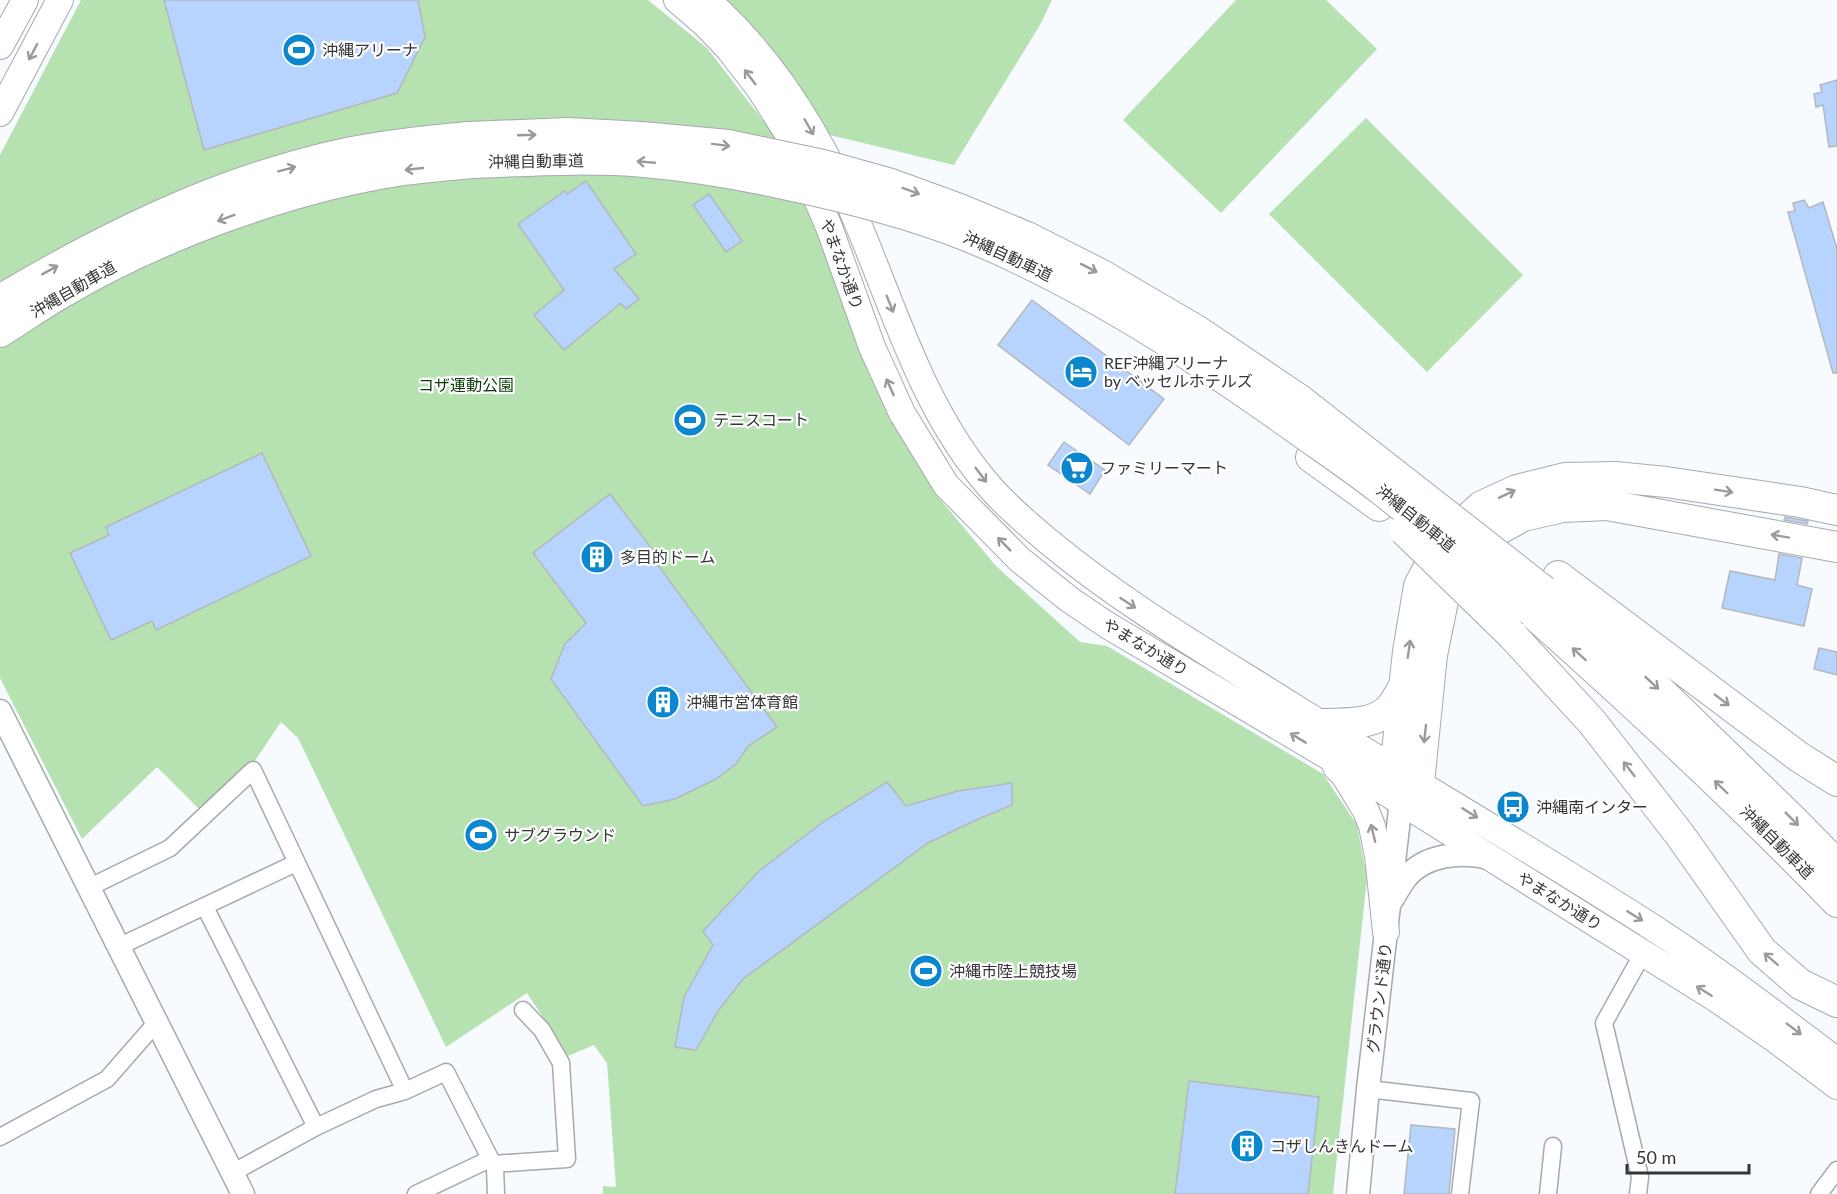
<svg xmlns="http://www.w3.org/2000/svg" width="1837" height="1194" font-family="Lato,'Noto Sans JP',sans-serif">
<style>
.green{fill:#b6e1b1}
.building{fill:#b7d4ff;stroke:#b4b7bb;stroke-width:1.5}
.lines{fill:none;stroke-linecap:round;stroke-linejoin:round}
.street-casing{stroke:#a6a9ad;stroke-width:19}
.secondary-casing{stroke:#a6a9ad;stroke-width:25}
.primary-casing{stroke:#a6a9ad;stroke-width:28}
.highway-casing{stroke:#a6a9ad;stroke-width:32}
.street{stroke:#fff;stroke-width:16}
.secondary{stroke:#fff;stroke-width:22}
.primary{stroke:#fff;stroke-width:26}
.highway{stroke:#fff;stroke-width:30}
.highway-bridge-casing{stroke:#a6a9ad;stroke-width:32;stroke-linecap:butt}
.highway-bridge{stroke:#fff;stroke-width:30}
.oneway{stroke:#9a9a9b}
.labels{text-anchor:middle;stroke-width:4.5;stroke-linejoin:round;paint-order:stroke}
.poi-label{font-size:16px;fill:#343537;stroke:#fff;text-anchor:start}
.street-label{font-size:16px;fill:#343537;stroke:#fff}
.park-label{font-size:16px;fill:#093907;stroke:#fff}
</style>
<rect width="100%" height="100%" fill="#f7fafe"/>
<path class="green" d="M81 0H648L707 48 775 136 819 230 896 420 934 492 996 566 1080 642 1107 646 1323 774 1357 825 1367 878 1333 1194H603V1186L616 1187 607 1063 594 1045 568 1056 527 993 446 1047 298 738 281 722 250 768 201 811 157 767 82 839 0 678V155Z
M718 0H1052L1040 25 954 165 830 135 764 38Z
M1236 0H1326L1377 49 1221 213 1123 120Z
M1366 118 1523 275 1427 372 1269 214Z"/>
<path class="building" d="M164 0H418L425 37 397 93 204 150Z
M1837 80V146L1829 147 1823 105 1816 107 1814 94 1822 92 1820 85Z
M586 181 636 254 614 269 639 299 626 309 621 303 564 350 534 315 564 290 518 224 565 191 567 194Z
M709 194 742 241 726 252 693 205Z
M1804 200 1809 208 1823 202 1837 249V373H1833L1788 212 1795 211 1793 203Z
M1032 300 1164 399 1129 445 998 345Z
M1064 442 1105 470 1090 494 1048 465Z
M262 453 311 556 156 630 152 621 111 640 70 553 109 535 106 527Z
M610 494 661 561 657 564 777 727 748 746 736 764 716 779 675 799 643 806 551 679 565 644 586 623 533 553Z
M1785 517 1808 521 1807 524 1784 520Z
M1779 554 1802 558 1797 585 1812 589 1804 626 1722 608 1730 571 1775 580Z
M1819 648 1837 652V675L1814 669Z
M887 782 906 806 958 791 1012 783V805L976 820 928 843 743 979 718 1011 696 1050 675 1047 684 997 713 945 703 931 759 871 823 822Z
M1189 1081 1319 1097 1308 1194H1175Z
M1411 1125 1455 1129 1449 1194H1404Z"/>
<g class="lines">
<defs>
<path id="street" d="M90 887 170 848 253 770 405 1091
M205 907 316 1127
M118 947 296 863
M1368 1089 1471 1101 1460 1194
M0 1137 107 1079 156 1023
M493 1164 567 1159 561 1063 542 1030 523 1010
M232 1173 316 1127 376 1099 405 1091 446 1072 495 1168 496 1194
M416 1194 490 1159
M1548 1194 1553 1146
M1638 1194 1640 1177 1604 1023 1643 953
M1819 1194 1837 1170"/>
<path id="secondary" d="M0 711 243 1194
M1392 900C1396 893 1400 886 1405 879 1424 854 1462 851 1490 858
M1358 1194 1368 1089 1401 801"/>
<path id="primary" d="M677 0 706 25 728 48 759 88 790 137 829 227 872 347 902 413 946 485 1020 560 1070 600 1107 625 1326 755 1718 1000 1776 1040 1837 1086
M707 0C777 62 826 145 861 231 898 320 926 414 990 487 1007 507 1029 525 1049 542 1125 605 1210 654 1294 707 1414 782 1537 853 1655 929 1718 970 1777 1016 1837 1061
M0 46 25 0
M0 113 60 0
M1336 767 1344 775 1366 811 1372 826 1378 856 1386 932"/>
<path id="highway" d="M0 300C105 237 214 184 333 156 378 146 423 141 468 137
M0 332C19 320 38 307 58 295 157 236 290 187 404 170 427 167 450 165 472 163
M1311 457 1379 506
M1558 576 1799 757 1837 781
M1544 591 1648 679 1794 821 1837 865
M1528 609C1634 703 1738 800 1837 902
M1512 635 1592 722 1680 835 1762 951 1800 984 1837 1002
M1323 724C1346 723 1375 726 1391 707 1396 701 1400 693 1404 686
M1401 801 1395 770 1408 652 1419 586 1442 542 1482 506 1517 490 1565 478 1615 477 1666 482 1800 502 1837 510
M1401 801 1419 783 1432 655 1443 601 1462 562 1489 535 1523 516 1563 507 1607 505 1837 547"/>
</defs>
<use href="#street" class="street-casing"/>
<use href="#secondary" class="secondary-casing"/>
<use href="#primary" class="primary-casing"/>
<use href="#highway" class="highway-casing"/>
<use href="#street" class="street"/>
<use href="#secondary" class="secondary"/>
<use href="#primary" class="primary"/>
<use href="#highway" class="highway"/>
<defs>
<path id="highway-bridge" d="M468 137 568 133 642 137 728 145 823 165 891 184 957 208 1027 237 1102 275 1196 330 1300 400 1544 591
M472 163C529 161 587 157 644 162 691 166 738 174 784 184 865 201 947 223 1021 260 1117 306 1207 365 1294 427 1323 448 1352 467 1380 489 1430 528 1479 569 1528 609
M1404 530 1512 635"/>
</defs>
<use href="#highway-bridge" class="highway-bridge-casing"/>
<use href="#highway-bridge" class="highway-bridge"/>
</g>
<defs><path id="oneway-shaft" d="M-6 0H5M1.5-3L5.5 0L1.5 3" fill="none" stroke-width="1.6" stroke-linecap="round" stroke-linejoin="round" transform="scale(1.5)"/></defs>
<g class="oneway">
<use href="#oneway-shaft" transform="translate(33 52) rotate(118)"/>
<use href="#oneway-shaft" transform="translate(750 77) rotate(-127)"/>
<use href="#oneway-shaft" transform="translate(809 127) rotate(60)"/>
<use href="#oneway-shaft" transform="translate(527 135) rotate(-2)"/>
<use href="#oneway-shaft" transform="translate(721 145) rotate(7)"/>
<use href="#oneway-shaft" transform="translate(646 162) rotate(-175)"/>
<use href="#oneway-shaft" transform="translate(287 169) rotate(-15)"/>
<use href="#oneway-shaft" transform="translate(414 169) rotate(174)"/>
<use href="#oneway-shaft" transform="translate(911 191) rotate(20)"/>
<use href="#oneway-shaft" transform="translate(226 218) rotate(160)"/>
<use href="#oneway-shaft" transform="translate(1089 268) rotate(27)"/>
<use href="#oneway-shaft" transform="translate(50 270) rotate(-29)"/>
<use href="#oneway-shaft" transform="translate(890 304) rotate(68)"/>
<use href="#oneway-shaft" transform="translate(890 387) rotate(-114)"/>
<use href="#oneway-shaft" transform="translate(981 475) rotate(53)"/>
<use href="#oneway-shaft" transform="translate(1724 491) rotate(9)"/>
<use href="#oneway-shaft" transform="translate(1507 494) rotate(-25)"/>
<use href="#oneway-shaft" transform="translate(1780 536) rotate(-170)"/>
<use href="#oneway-shaft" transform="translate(1004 544) rotate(-135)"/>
<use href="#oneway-shaft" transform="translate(1128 603) rotate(33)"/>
<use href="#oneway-shaft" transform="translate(1409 649) rotate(-82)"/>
<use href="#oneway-shaft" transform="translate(1579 654) rotate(-138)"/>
<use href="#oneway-shaft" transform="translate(1652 683) rotate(43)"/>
<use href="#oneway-shaft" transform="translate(1722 700) rotate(37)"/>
<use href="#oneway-shaft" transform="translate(1425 734) rotate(96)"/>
<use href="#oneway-shaft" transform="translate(1298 738) rotate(-149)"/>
<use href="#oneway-shaft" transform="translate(1629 769) rotate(-128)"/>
<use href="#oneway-shaft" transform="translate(1721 787) rotate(-136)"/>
<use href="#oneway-shaft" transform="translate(1470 813) rotate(32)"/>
<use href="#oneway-shaft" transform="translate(1792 819) rotate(45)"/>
<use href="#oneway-shaft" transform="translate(1373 833) rotate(-104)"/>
<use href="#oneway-shaft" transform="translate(1635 916) rotate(32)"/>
<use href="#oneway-shaft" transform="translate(1771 959) rotate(-139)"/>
<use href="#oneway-shaft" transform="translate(1704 991) rotate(-148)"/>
<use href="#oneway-shaft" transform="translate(1794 1029) rotate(37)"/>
</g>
<defs>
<symbol id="stadium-disc" viewBox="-11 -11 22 22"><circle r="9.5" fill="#0b87cf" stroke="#fff"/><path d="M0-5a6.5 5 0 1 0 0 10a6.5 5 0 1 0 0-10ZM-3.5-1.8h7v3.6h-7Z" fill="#fff"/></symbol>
<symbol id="hotel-disc" viewBox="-11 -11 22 22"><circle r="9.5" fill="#0b87cf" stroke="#fff"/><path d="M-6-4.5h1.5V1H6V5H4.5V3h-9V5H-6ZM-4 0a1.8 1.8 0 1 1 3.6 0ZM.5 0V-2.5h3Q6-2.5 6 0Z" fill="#fff"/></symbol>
<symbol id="supermarket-disc" viewBox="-11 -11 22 22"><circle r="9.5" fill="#0b87cf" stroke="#fff"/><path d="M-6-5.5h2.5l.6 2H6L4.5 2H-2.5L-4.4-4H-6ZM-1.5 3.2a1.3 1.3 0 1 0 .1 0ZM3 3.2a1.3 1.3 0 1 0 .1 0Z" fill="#fff"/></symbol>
<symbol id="building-disc" viewBox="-11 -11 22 22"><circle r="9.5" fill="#0b87cf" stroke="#fff"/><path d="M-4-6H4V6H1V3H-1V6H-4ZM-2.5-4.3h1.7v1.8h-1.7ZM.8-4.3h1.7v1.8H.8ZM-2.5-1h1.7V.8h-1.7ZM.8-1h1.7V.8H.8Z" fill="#fff"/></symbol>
<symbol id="bus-disc" viewBox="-11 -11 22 22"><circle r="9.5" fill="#0b87cf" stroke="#fff"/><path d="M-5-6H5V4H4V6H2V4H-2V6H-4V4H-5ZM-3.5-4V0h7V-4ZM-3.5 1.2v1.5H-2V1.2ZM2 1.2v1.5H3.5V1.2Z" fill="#fff"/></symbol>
</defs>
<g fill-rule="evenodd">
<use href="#stadium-disc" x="280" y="31" width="38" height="38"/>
<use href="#hotel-disc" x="1062" y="353" width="38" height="38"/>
<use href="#stadium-disc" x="671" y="401" width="38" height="38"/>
<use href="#supermarket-disc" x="1058" y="449" width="38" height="38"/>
<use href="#building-disc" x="578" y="538" width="38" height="38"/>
<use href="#building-disc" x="644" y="683" width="38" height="38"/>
<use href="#bus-disc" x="1494" y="788" width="38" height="38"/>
<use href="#stadium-disc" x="462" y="816" width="38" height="38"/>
<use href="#stadium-disc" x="907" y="952" width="38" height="38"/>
<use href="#building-disc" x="1228" y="1127" width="38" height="38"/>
</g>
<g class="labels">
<g class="poi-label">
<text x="322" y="56">沖縄アリーナ</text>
<text x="1104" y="369">REF沖縄アリーナ<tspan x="1104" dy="18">by ベッセルホテルズ</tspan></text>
<text x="713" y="426">テニスコート</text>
<text x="1100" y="474">ファミリーマート</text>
<text x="620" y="563">多目的ドーム</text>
<text x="686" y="708">沖縄市営体育館</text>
<text x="1536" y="813">沖縄南インター</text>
<text x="504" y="841">サブグラウンド</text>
<text x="949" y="977">沖縄市陸上競技場</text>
<text x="1270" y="1152">コザしんきんドーム</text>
</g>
<g class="street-label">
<text transform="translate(536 161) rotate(-1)" y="6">沖縄自動車道</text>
<text transform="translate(1008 256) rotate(25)" y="6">沖縄自動車道</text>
<text transform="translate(842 264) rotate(70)" y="6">やまなか通り</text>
<text transform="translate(73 289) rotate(-30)" y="6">沖縄自動車道</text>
<text transform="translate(1416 518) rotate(39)" y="6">沖縄自動車道</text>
<text transform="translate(1146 647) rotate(31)" y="6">やまなか通り</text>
<text transform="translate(1777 842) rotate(45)" y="6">沖縄自動車道</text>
<text transform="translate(1560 901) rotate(32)" y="6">やまなか通り</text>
<text transform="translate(1379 998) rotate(-83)" y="6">グラウンド通り</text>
</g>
<g class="park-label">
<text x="466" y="391">コザ運動公園</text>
</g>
</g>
<path d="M1627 1164v9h122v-9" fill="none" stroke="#343537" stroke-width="3"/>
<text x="1636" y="1164" font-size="18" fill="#343537" stroke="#ffffff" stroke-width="4.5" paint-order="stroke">50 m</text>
</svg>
